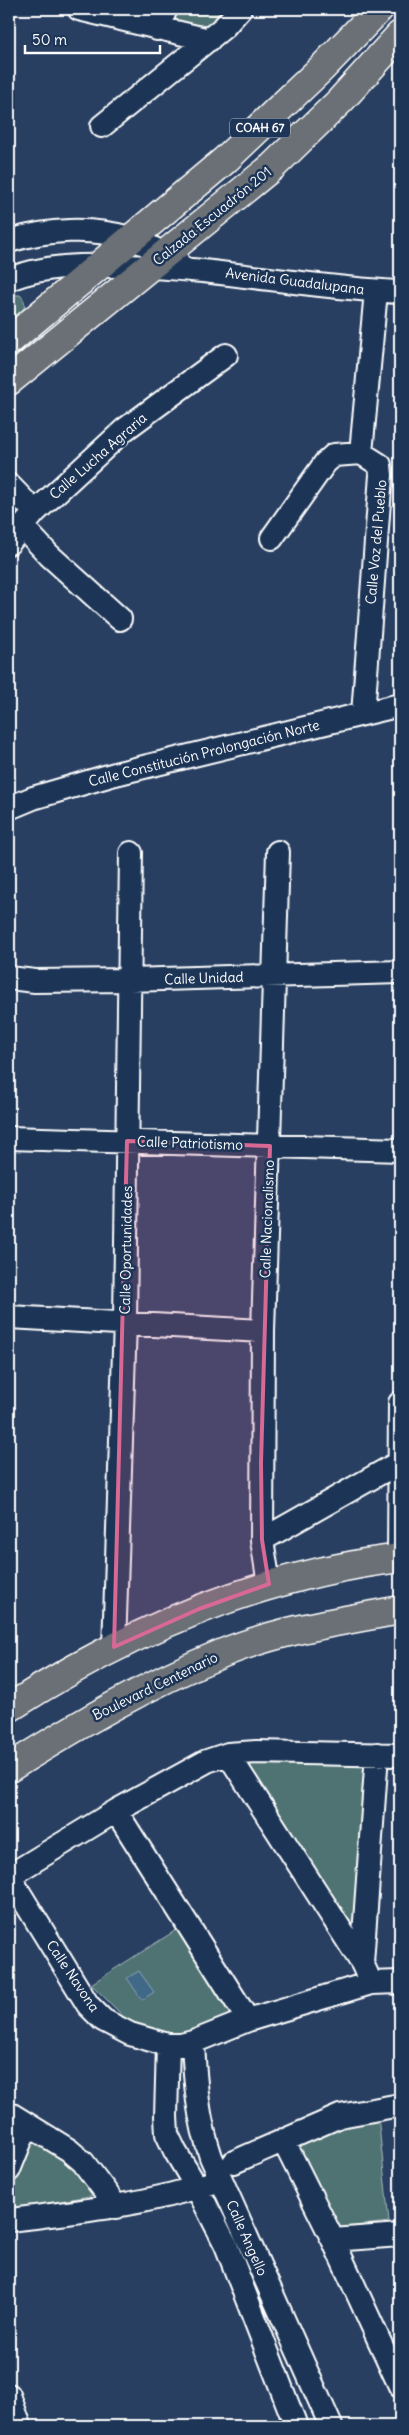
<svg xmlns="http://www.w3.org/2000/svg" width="409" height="2435" font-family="Delius,sans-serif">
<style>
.green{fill:#4f7273;stroke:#a7b8b9}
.water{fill:#416988;stroke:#8da5b8}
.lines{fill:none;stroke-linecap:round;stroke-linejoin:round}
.minor-casing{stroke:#fff;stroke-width:26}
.major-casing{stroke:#fff;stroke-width:31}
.minor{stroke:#1d3557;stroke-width:22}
.major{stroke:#6b7074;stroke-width:28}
.marked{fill:#d76994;fill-opacity:0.2;stroke:#d76994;stroke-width:4;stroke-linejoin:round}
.labels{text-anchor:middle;stroke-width:5;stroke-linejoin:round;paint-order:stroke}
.shield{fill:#1d3557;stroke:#bbc2cd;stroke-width:1}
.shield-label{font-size:12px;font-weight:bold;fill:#fff}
.street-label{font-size:14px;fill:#fff;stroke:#1d3557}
</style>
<rect width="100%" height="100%" fill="#283f62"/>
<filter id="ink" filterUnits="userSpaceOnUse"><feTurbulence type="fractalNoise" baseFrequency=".02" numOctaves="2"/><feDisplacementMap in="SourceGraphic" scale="10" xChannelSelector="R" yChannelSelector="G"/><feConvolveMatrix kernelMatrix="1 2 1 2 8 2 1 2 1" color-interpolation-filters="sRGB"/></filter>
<g filter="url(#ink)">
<path class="green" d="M178 9H224L209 26 172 23Z
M9 295H20C32 307 18 316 9 323Z
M372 1757 359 1919 344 1922 244 1758Z
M181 1927 241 2017 190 2035 165 2037 135 2028 91 1984Z
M378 2116 389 2222 336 2228 297 2141Z
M34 2133 66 2152 95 2195 9 2210V2180Z"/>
<path class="water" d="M139 1971 154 1992 142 2000 127 1978Z"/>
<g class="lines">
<defs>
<path id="minor" d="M79 9 209 40
M157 29 166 9
M102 126 224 27 240 9
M9 241C48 229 91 227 130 238 146 243 163 254 178 262
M9 279C46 265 82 265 121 266 215 267 307 288 400 292
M361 453 376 291
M9 485 35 512
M22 526 49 555 120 619
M272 538 325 463 334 455 361 453 380 465 381 475 363 714
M9 543 35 512 124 430 226 355
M9 808 33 798 115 774 400 705
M9 978 35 981 129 980 400 972
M9 1138 400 1150
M9 1317 263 1331
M262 1540 398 1463
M399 1558 400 1403
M269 1584 262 1540 263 1331 278 852
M114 1647 125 1322 131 853
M228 1754 362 1963 371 1983
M116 1811 248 2020
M9 1876 88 2005 103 2020 130 2034 168 2045H181L193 2042 248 2020 371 1983 400 1982
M9 1876 116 1811 207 1761 228 1754 256 1752 400 1755
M362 1963 377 1754
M193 2042C195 2082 198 2119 211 2157L331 2426
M168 2045 166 2116 167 2134 175 2151 197 2188 226 2245 296 2426
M9 2113 69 2150 83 2162 117 2207
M283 2140 333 2240 400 2386
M234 2162 340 2116 400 2105
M9 2170 27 2125
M9 2220C78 2212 145 2205 211 2183
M333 2240 400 2235
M9 2395 20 2426"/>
<path id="major" d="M9 341 224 161 322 68 379 9
M9 381 272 167 340 101 400 35
M9 1708C127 1632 259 1575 400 1558
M9 1768C78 1725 147 1684 223 1653 279 1630 341 1621 400 1610"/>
</defs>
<use href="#minor" class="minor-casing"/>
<use href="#major" class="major-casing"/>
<use href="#minor" class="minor"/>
<use href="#major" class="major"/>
</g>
</g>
<path class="marked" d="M127 1141 270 1146 261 1463 262 1540 269 1584 199 1609 114 1647Z"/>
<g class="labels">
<rect class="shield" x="230" y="118.5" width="60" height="19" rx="4"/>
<g class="shield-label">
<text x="260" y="132">COAH 67</text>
</g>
<g class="street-label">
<text transform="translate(212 216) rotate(-39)" y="5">Calzada Escuadrón 201</text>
<text transform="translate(295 281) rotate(7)" y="5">Avenida Guadalupana</text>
<text transform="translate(98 456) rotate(-41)" y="5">Calle Lucha Agraria</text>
<text transform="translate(376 542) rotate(-85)" y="5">Calle Voz del Pueblo</text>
<text transform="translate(204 753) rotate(-14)" y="5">Calle Constitución Prolongación Norte</text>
<text transform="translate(204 978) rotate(-2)" y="5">Calle Unidad</text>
<text transform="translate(190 1143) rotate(2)" y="5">Calle Patriotismo</text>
<text transform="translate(267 1219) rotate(-88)" y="5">Calle Nacionalismo</text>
<text transform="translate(126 1250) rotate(-89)" y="5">Calle Oportunidades</text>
<text transform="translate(155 1686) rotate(-26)" y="5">Boulevard Centenario</text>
<text transform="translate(73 1976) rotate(56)" y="5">Calle Navona</text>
<text transform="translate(247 2238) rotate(66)" y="5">Calle Angello</text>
</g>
</g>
<rect width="409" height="2435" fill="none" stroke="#1d3557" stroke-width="30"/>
<rect x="15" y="15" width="379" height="2405" fill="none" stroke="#fff" stroke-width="2" filter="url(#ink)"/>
<path d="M25 45v8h135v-8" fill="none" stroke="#ffffff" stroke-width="2.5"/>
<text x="32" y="45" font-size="15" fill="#ffffff" stroke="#1d3557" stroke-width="4" paint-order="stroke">50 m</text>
</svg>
